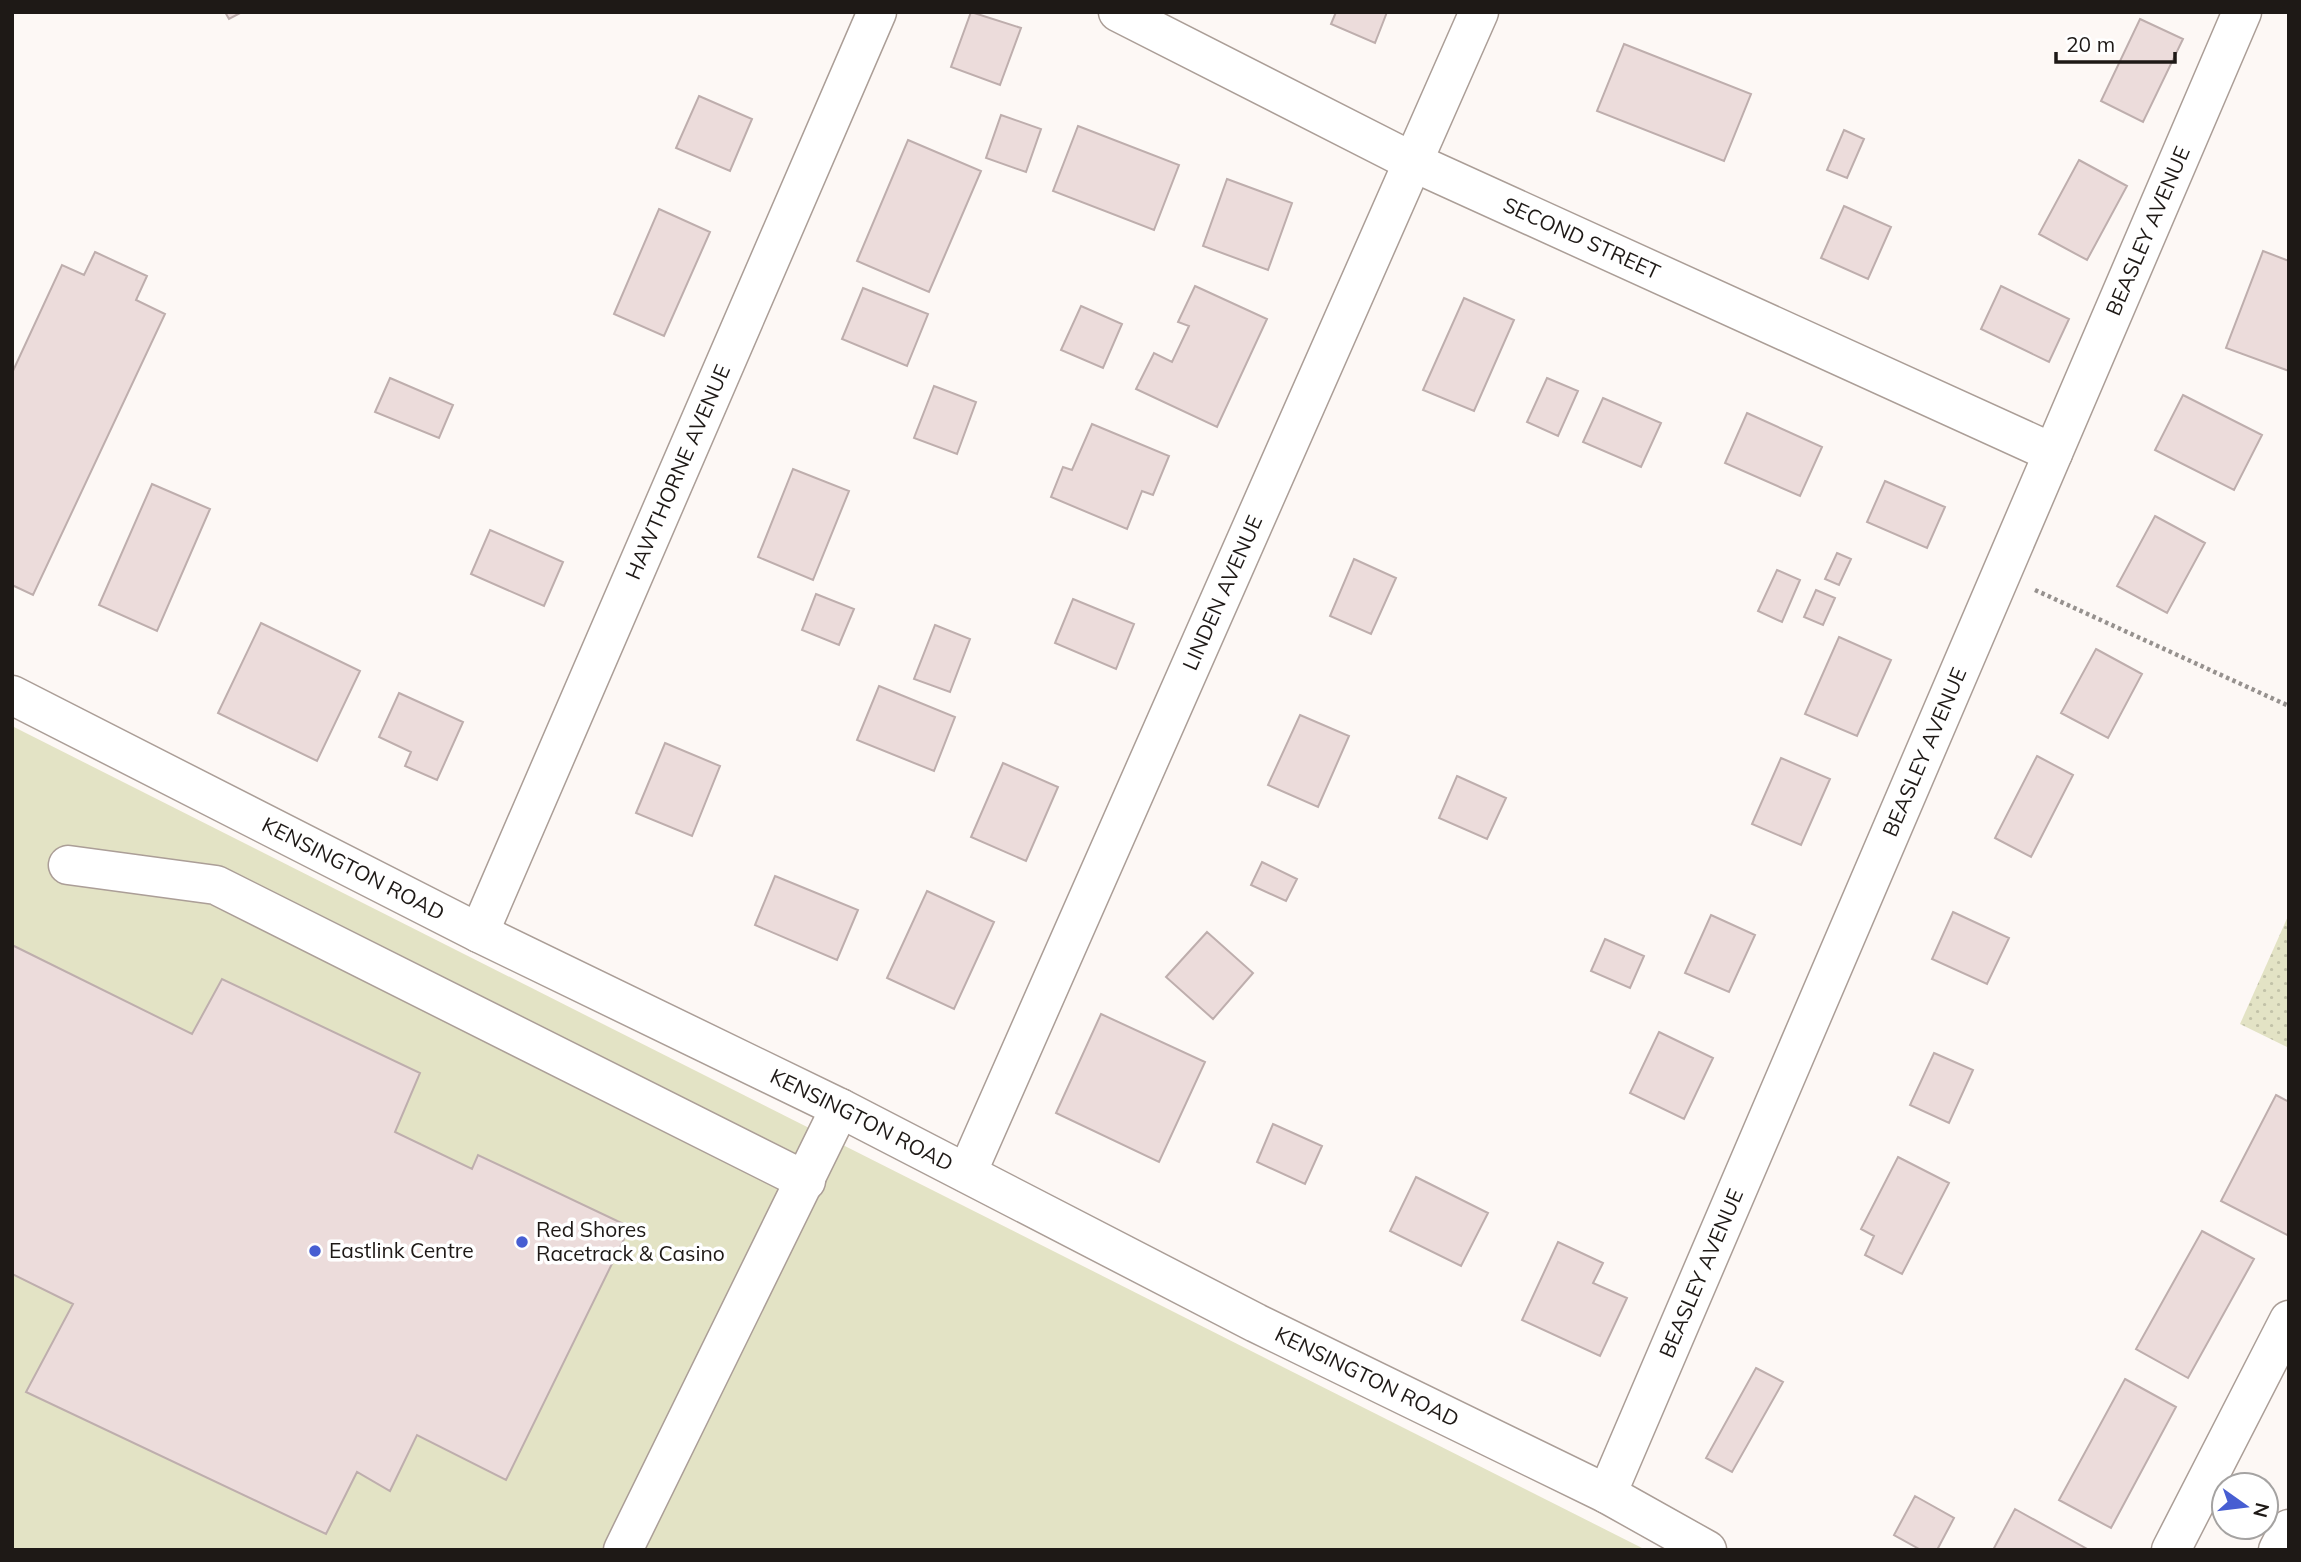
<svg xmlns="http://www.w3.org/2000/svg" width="2301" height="1562" font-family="Mulish,sans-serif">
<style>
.grass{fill:#e3e3c5}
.park{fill:url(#park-dots)}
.building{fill:#ecdcdb;stroke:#beaead;stroke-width:2}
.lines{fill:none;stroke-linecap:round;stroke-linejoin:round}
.minor-casing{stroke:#ab9e97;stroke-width:41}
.path{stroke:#96918e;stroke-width:4.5;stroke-dasharray:3.5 3.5;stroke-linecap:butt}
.minor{stroke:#fff;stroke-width:38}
.poi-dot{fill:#475ed2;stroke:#fff;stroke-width:2.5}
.labels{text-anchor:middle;stroke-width:7;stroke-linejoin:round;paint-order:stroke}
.street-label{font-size:21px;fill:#1e1916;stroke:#fff}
.poi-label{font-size:21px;fill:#1e1916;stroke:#fff;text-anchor:start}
</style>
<defs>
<pattern id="park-dots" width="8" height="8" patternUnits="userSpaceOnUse" patternTransform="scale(1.75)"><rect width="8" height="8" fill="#e3e3c5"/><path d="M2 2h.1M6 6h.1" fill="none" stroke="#c2c2a8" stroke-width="1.8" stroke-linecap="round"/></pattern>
</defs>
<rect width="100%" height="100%" fill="#fdf8f5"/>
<path class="grass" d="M12 726 1646 1550H12Z"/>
<path class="park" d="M2289 914V1048L2240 1024Z"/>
<path class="building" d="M225 12H242L229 19Z
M971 12 1021 28 1000 85 951 67Z
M1336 12H1387L1375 43 1331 24Z
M2140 19 2183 39 2143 122 2101 101Z
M1624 44 1751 94 1724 161 1597 111Z
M699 96 752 119 730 171 676 148Z
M1001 115 1041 129 1026 172 986 158Z
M1078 126 1179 165 1154 230 1053 191Z
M1844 130 1864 139 1847 178 1827 170Z
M908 140 981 171 929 292 857 261Z
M2079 160 2127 186 2087 260 2039 234Z
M1227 179 1292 203 1268 270 1203 246Z
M1844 206 1891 227 1868 279 1821 258Z
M659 209 710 232 664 336 614 314Z
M2263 251 2289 261V371L2226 348Z
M95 252 147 276 136 300 165 314 33 595 12 585V373L62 265 84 275Z
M1195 286 1267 319 1217 427 1136 389 1154 353 1172 362 1189 326 1178 322Z
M2001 286 2069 319 2049 362 1981 329Z
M863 288 928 314 907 366 842 339Z
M1464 298 1514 320 1474 411 1423 390Z
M1081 306 1122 324 1103 368 1061 350Z
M390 378 453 405 439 438 375 412Z
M1547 378 1578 391 1558 436 1527 422Z
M934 386 976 402 957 454 914 438Z
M2183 395 2262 435 2234 490 2155 450Z
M1603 398 1661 423 1641 467 1583 442Z
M1747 413 1822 447 1800 496 1725 463Z
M1092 424 1169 456 1153 495 1142 491 1127 529 1051 497 1063 467 1072 470Z
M793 469 849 491 813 580 758 557Z
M1885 481 1945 507 1927 548 1867 522Z
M152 484 210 509 157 631 99 605Z
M2155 516 2205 543 2167 613 2117 586Z
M490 530 563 562 544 606 471 574Z
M1837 553 1851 559 1839 585 1825 579Z
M1354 559 1396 578 1371 634 1330 616Z
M1777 570 1800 580 1782 622 1758 611Z
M1816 590 1835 598 1823 625 1804 617Z
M816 594 854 609 839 645 802 630Z
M1073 599 1134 624 1116 669 1055 643Z
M261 623 360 671 317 761 218 713Z
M935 625 970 639 950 692 914 679Z
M1839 637 1891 660 1857 736 1805 714Z
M2096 649 2142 674 2108 738 2061 713Z
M879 686 955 717 934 771 857 740Z
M399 693 463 722 437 780 405 766 411 752 379 737Z
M1300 715 1349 736 1318 807 1268 785Z
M665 743 720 766 692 836 636 813Z
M2037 756 2073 775 2031 857 1995 838Z
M1781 758 1830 779 1801 845 1752 824Z
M1003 763 1058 787 1026 861 971 837Z
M1457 776 1506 798 1487 839 1439 818Z
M1262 862 1297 879 1286 901 1251 885Z
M775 876 858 910 837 960 755 925Z
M927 891 994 922 954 1009 887 978Z
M1953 912 2009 938 1987 984 1932 959Z
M1711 915 1755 935 1729 992 1685 973Z
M1207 932 1253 973 1213 1019 1166 977Z
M1605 939 1644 956 1630 988 1591 971Z
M12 945 192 1034 222 979 420 1073 395 1132 472 1169 478 1155 630 1227 506 1480 417 1435 390 1491 357 1472 326 1534 26 1392 73 1304 12 1274Z
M1101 1014 1205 1062 1159 1162 1056 1113Z
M1659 1032 1713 1058 1684 1119 1630 1093Z
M1934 1053 1973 1070 1949 1123 1910 1105Z
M2276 1095 2289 1102V1236L2221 1201Z
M1273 1124 1322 1146 1305 1184 1257 1162Z
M1898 1157 1949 1183 1902 1274 1865 1255 1874 1236 1861 1229Z
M1416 1177 1488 1213 1461 1266 1390 1231Z
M2202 1231 2254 1259 2188 1378 2136 1349Z
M1558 1242 1603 1263 1593 1283 1627 1298 1600 1356 1522 1320Z
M1756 1368 1783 1382 1732 1472 1706 1458Z
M2125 1379 2176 1407 2111 1528 2059 1500Z
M1915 1496 1954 1518 1937 1550H1921L1894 1535Z
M2015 1509 2089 1550H1993Z"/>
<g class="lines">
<defs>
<g id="minor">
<path id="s1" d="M1118 12 1413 162 2053 453"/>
<path id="s2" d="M12 695 479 933 840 1108 1256 1323 1607 1494 1707 1550"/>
<path d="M68 865 216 885 806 1181"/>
<path id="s3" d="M479 933 877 12"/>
<path id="s4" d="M967 1173 1479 12"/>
<path id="s5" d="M1607 1494 2242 12"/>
<path d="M623 1550 840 1108"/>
<path d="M2171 1550 2289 1320"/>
<path d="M2278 1550 2289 1529"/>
</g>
</defs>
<use href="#minor" class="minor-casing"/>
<path class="path" d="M2035 590 2289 706"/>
<use href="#minor" class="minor"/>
</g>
<g class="poi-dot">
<circle cx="522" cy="1242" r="7"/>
<circle cx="315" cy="1251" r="7"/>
</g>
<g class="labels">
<g class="street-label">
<text dy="7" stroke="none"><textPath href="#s5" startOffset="1374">BEASLEY AVENUE</textPath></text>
<text dy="7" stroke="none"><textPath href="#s1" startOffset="516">SECOND STREET</textPath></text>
<text dy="7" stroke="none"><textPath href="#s3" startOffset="502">HAWTHORNE AVENUE</textPath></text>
<text dy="7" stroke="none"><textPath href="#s4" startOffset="634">LINDEN AVENUE</textPath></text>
<text dy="7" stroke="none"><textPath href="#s5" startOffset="807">BEASLEY AVENUE</textPath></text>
<text dy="7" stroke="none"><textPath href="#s2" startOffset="383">KENSINGTON ROAD</textPath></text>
<text dy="7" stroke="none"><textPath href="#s2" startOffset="950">KENSINGTON ROAD</textPath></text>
<text dy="7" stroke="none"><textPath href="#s5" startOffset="240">BEASLEY AVENUE</textPath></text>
<text dy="7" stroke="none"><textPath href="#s2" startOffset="1517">KENSINGTON ROAD</textPath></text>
</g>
<g class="poi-label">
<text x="536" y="1237">Red Shores<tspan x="536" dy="24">Racetrack &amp; Casino</tspan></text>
<text x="329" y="1258">Eastlink Centre</text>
</g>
</g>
<rect width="2301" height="1562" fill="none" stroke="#1e1916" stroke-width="28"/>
<g transform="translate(2245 1506) rotate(104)"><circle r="33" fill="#ffffff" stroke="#a5a3a2" stroke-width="2"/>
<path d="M0-5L12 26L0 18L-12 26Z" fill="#475ed2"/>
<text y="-10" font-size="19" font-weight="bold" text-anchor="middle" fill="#1e1916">N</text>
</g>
<path d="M2056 52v10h119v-10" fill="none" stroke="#1e1916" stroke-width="3.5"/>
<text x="2066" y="52" font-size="21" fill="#1e1916" stroke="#ffffff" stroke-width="5" paint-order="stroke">20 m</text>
</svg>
